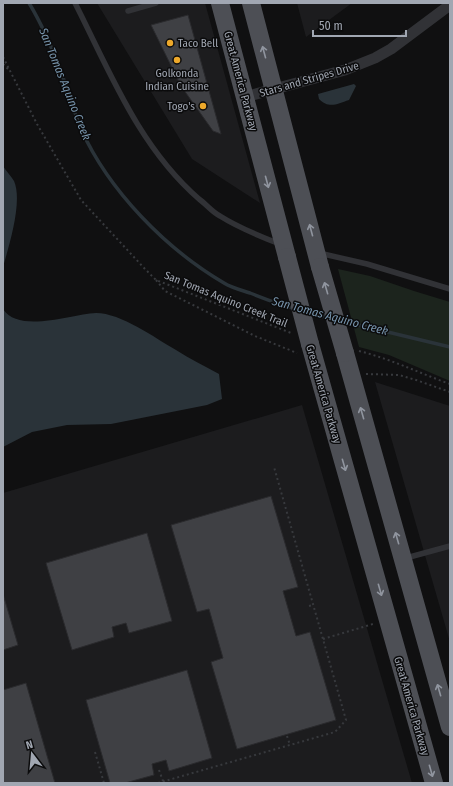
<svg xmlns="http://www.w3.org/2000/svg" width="453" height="786" font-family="'Fira Sans Condensed',sans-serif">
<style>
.built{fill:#1c1c1e}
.green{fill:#1c241d}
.water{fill:#2a3339}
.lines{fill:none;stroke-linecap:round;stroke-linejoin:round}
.stream{stroke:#2a3339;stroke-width:3.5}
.building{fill:#3f4044;stroke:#2a2a2d}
.path{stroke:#37393d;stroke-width:2;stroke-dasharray:2 3;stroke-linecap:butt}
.lane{stroke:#313236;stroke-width:5.5}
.street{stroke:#313236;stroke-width:11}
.primary{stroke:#4d4f55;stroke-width:18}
.primary-bridge{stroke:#4d4f55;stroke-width:18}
.oneway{stroke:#90959f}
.poi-dot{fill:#eea92b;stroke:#0b0b0c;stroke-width:1.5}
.labels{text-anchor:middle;stroke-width:3;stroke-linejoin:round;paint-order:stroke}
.poi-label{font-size:11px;fill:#a1a7b2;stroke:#0b0b0c;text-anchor:start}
.street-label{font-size:11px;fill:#a1a7b2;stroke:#0b0b0c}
.water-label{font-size:12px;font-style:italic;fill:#7895ad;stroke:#0b0b0c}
</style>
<rect width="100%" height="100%" fill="#101011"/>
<path class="built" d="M97 3H205L260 203 192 159Z
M297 3H352L306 37Z
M375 382 450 406V642Z
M302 405 412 783H3V493Z"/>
<path class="green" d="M338 269 370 276 414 291 450 302V381L389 355 359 347Z"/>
<path class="water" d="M354 84 356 86 349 100C337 104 329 109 319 99L318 94Z
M3 166C6 171 11 176 14 181 23 201 9 246 3 267Z
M3 309C19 334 72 314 96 313 121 313 155 338 176 350 190 359 205 366 219 374L222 399 207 405 111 424 67 425 32 432 3 447Z"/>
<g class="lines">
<path class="stream" d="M29 3C43 26 53 50 62 75 69 93 74 112 81 129 109 191 166 249 224 283 232 288 241 290 250 293 265 299 280 305 296 309
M307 312 328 318
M342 321 450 347"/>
</g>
<path class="building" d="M188 15 221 134 213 131 181 86 151 25Z
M271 496 298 587 283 591 296 636 310 632 336 720 237 749 211 662 223 658 209 609 197 612 171 525Z
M147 533 172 621 129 633 126 623 112 627 114 637 72 650 46 563Z
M3 594 18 645 3 650Z
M187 670 212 758 169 771 166 760 152 764 154 775 125 783H110L86 700Z
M26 683 55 783H3V690Z"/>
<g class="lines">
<path class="path" d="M3 57 37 124 81 200 145 269 156 280 291 333
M3 64 8 69
M156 280 165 291 255 336 297 353
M359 351C391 359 419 373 450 384
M366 374 399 375 416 380 450 392
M309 606 313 605
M323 639 373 624
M287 736 290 745
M95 752 104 783
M159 770 163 781
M158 783 335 732 346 720 274 467"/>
<path class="lane" d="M75 3C110 72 139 147 199 199 206 204 212 212 220 216 239 228 259 236 280 244
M128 11 156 3
M319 253 367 264 450 289
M406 558 450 546"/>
<path class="street" d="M245 97 345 70 375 58 391 49 450 5"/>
<path class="primary" d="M220 3 287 257
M251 3 320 267
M310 344 434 783
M345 353 450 727"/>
<path class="primary-bridge" d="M287 257 310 344
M320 267 345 353"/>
</g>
<defs><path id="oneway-shaft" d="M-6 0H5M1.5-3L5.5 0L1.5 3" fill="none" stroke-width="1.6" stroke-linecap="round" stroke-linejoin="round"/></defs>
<g class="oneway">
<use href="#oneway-shaft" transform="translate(264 52) rotate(-105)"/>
<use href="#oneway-shaft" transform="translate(267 182) rotate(75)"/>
<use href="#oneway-shaft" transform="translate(311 230) rotate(-105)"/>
<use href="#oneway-shaft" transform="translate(326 288) rotate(-106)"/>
<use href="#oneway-shaft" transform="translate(362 413) rotate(-106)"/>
<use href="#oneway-shaft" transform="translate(344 465) rotate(74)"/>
<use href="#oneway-shaft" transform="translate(397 538) rotate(-106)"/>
<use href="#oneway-shaft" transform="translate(380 590) rotate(74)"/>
<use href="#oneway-shaft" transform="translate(439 690) rotate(-106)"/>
<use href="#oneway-shaft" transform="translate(431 771) rotate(74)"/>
</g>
<g class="poi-dot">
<circle cx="170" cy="43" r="4"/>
<circle cx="177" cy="60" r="4"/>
<circle cx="203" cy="106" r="4"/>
</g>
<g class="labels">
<g class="poi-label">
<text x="178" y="47">Taco Bell</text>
<text x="177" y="77" text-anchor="middle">Golkonda<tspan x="177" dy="13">Indian Cuisine</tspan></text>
<text x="195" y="110" text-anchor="end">Togo's</text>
</g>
<g class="street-label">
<text transform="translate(309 79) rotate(-16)" y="4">Stars and Stripes Drive</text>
<text transform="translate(241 81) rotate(75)" y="4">Great America Parkway</text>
<text transform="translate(226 299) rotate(22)" y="4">San Tomas Aquino Creek Trail</text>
<text transform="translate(324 394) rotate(74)" y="4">Great America Parkway</text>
<text transform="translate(412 706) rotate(74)" y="4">Great America Parkway</text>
</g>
<g class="water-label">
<text transform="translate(65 84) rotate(68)" y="4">San Tomas Aquino Creek</text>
<text transform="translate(330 316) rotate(15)" y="4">San Tomas Aquino Creek</text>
</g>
</g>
<rect width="453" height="786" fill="none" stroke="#a1a7b2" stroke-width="8"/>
<g transform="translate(32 754) rotate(344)" stroke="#0b0b0c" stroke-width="3" paint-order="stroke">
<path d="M0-3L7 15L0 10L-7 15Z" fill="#a1a7b2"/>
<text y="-6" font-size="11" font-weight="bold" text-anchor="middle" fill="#a1a7b2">N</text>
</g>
<path d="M313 30v6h93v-6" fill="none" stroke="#a1a7b2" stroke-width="2"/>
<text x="319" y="30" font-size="12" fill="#a1a7b2" stroke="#0b0b0c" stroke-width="3" paint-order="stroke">50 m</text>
</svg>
